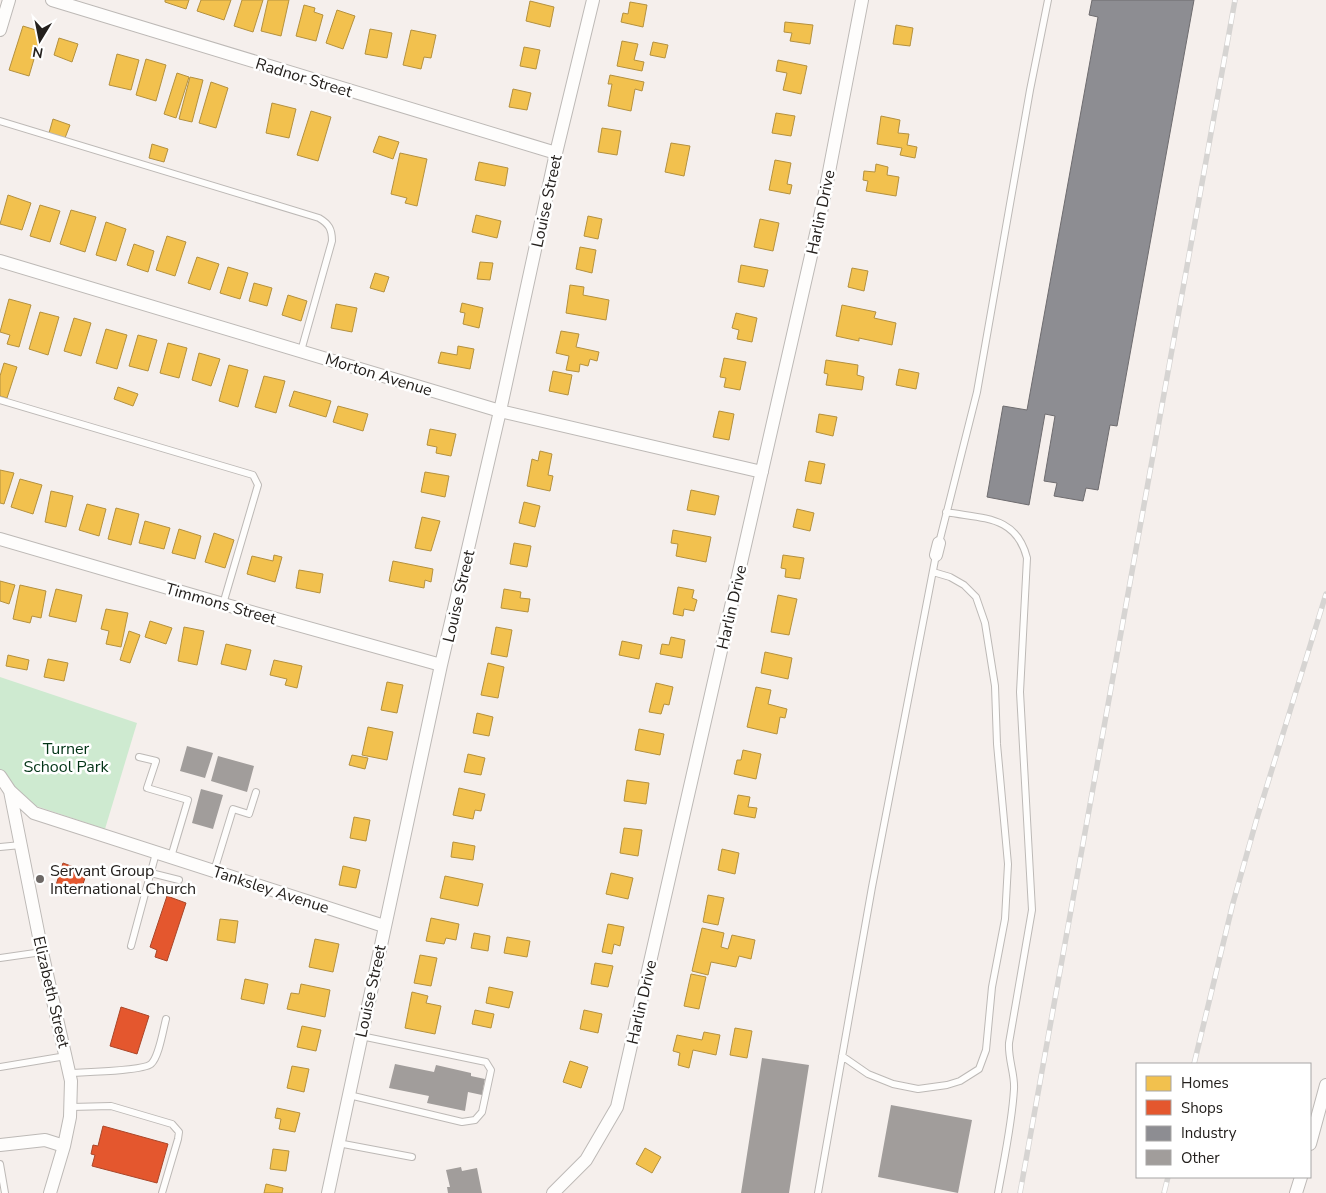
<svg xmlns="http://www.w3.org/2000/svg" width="1326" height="1193" font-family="'Nunito Sans',sans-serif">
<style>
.green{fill:#ceead0}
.homes{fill:#f2c14e;stroke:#b4913f}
.shops{fill:#e4572e;stroke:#aa4629}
.industry{fill:#8d8d92;stroke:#6e6c6f}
.building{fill:#a19d9b}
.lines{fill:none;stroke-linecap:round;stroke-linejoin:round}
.service-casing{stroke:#bdb9b6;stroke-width:8}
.minor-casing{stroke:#bdb9b6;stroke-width:14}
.service{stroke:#fefdfc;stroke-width:6}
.minor{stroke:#fefdfc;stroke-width:12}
.rail-casing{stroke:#d6d4d2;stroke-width:5.5}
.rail{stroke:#fff;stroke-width:4;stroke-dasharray:11;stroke-linecap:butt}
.poi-dot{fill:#6d6865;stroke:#fff;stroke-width:2}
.labels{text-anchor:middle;stroke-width:5;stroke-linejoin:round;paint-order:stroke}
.street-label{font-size:16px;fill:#24201d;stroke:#fff}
.park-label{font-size:16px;fill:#023416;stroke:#fff}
.poi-label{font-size:16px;fill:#24201d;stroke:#fff;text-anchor:start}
</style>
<rect width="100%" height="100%" fill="#f5efec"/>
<path class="green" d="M0 677 137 723 105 829 36 806 25 799 0 769Z"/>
<path class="homes" d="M165 0H189L186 9 165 2Z
M201 0H231L224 20 197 11Z
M242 0H263L253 32 234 26Z
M268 0H289L281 36 261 31Z
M530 1 554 7 550 27 526 21Z
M630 2 647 5 643 27 621 22 623 13 628 14Z
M304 5 315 8 314 12 323 15 316 41 296 36Z
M337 10 355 16 343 49 326 43Z
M785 22 813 25 810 44 790 41 792 33 784 32Z
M896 25 913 28 910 46 893 44Z
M23 26 42 32 29 76 9 70Z
M370 29 392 33 387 58 365 54Z
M411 30 436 35 431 58 424 57 421 69 403 65Z
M59 38 78 44 72 62 54 55Z
M622 41 638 44 634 60 644 62 642 71 617 66Z
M653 42 668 45 665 58 650 55Z
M524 47 540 50 536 69 520 66Z
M117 54 139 60 131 90 109 85Z
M146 59 166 65 156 101 136 95Z
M778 60 807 66 801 94 783 90 787 73 776 71Z
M177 73 189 77 176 118 164 114Z
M610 75 644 82 642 91 635 89 631 111 608 106 612 84H608Z
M190 77 203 80 192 122 179 119Z
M211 82 228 88 216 128 199 123Z
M513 89 531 93 527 110 509 107Z
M272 103 296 109 289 138 266 133Z
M311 111 331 117 318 161 297 155Z
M776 113 795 116 791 136 772 133Z
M881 116 900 120 898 133 909 134 907 145 917 147 915 158 900 155 902 148 877 144Z
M53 119 70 125 65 138 49 133Z
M602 128 621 131 617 155 598 152Z
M379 136 399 142 393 159 373 152Z
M671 143 690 146 684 176 665 172Z
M152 144 168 149 164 162 149 158Z
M400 153 427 159 417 206 405 203 407 198 391 194Z
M775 160 791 163 787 184 792 185 790 194 769 190Z
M479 162 508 168 505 186 475 180Z
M876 164 888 167 887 175 899 177 896 196 866 191 868 181 863 180 864 171 875 172Z
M8 195 31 203 22 230 0 224Z
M40 205 60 211 50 242 30 236Z
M71 210 96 217 85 252 60 244Z
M476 215 501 221 497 238 472 232Z
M588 216 602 219 598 239 584 236Z
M760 219 779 223 773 251 754 247Z
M106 222 126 229 116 261 96 255Z
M167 236 186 242 175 276 156 270Z
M134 244 154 251 148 272 127 265Z
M580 247 596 250 592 273 576 269Z
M197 257 219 264 210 290 188 283Z
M480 262 493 263 490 280 477 279Z
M741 265 768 270 764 287 738 282Z
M228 267 248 273 240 299 220 293Z
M852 268 868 271 864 291 848 287Z
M375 273 389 277 384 292 370 288Z
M254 283 272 288 267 306 249 301Z
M570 285 584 287 583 295 609 300 606 320 566 313Z
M288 295 307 301 301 321 282 315Z
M9 299 31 305 19 347 7 344 10 335 0 332Z
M462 303 483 308 479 328 463 324 465 313 460 312Z
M336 304 357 308 352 332 331 328Z
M842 305 876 312 874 318 896 323 892 345 859 338V341L836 336Z
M40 312 59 317 48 355 29 349Z
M736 313 757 318 752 342 737 339 739 330 732 328Z
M74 318 91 323 81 356 64 351Z
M106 329 127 335 117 369 96 363Z
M561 331 579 334 576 347 599 352 597 361 590 359 588 366 580 364 579 372 566 370 569 356 556 353Z
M138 335 157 340 148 371 129 366Z
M168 343 187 348 179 378 160 373Z
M458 346 474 349 470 369 438 363 441 352 457 355Z
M199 353 220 359 211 386 192 380Z
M724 358 746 362 740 390 724 387 726 378 720 377Z
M826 360 858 365 857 375 864 377 862 390 826 385 828 374 824 373Z
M4 363 17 367 7 398 0 396V376Z
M229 365 248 370 238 407 219 401Z
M899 369 919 373 916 389 896 385Z
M553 371 572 375 568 395 549 391Z
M264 376 285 381 276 413 255 407Z
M118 387 138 394 133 406 114 399Z
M294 391 331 401 326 417 289 406Z
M338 406 368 414 363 431 333 422Z
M719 411 734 414 729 440 713 437Z
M819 414 837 417 833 436 816 432Z
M430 429 456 434 451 456 436 453 437 447 427 445Z
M540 451 552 454 548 475 553 476 550 491 527 486 532 459 538 461Z
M809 461 825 464 821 484 805 481Z
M0 470 14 473 4 504 0 503Z
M425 472 449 476 445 497 421 492Z
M20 479 42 485 33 514 11 507Z
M691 490 719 496 715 515 687 510Z
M51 491 73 496 66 527 45 522Z
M524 502 540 506 535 527 519 523Z
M87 504 106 509 99 536 79 530Z
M116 508 139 514 131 545 108 539Z
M797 509 814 513 810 531 793 527Z
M422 517 440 521 431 551 415 548Z
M145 521 170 528 164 549 139 543Z
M179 529 201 536 195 559 172 553Z
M673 530 711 537 706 562 676 556 678 544 671 543Z
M214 533 234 540 225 568 205 562Z
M514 543 531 546 527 567 510 564Z
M274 555 282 557 275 582 247 574 252 556 273 561Z
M783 555 804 558 800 579 785 577 786 569 781 568Z
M393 561 433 569 431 582 425 580 424 588 389 581Z
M299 570 323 574 320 593 296 588Z
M0 581 15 585 9 604 0 601Z
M20 585 46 591 41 618 32 616 30 623 13 619Z
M678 587 694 590 692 598 697 600 694 611 684 609 683 616 673 614Z
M56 589 82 595 76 622 49 616Z
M504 589 521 592 520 598 530 599 528 612 501 608Z
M778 595 797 599 789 635 771 632Z
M106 609 128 613 121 647 106 644 109 631 101 629Z
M150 621 172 628 166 644 145 637Z
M184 627 204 631 197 665 178 661Z
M496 627 512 630 507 657 491 654Z
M129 631 140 635 130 663 120 660Z
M671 637 685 640 682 658 660 654 662 644 669 645Z
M622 641 642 645 639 659 619 655Z
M226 644 251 650 246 670 221 664Z
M765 652 792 658 788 679 761 673Z
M8 655 29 660 27 670 6 666Z
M48 659 68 663 64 681 44 677Z
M274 660 302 666 297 688 285 685 287 679 270 675Z
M488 663 504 667 498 698 481 695Z
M387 682 403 685 397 713 381 710Z
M656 683 673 687 669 705 664 704 661 714 649 712Z
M756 687 771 690 768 704 787 709 785 718 780 717 777 734 747 727Z
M477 713 493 717 489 736 473 733Z
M368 727 393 732 387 760 362 755Z
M639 729 664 734 660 755 635 750Z
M743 750 761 754 756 779 734 774 737 760H741Z
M468 754 485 758 481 775 464 772Z
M352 755 368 758 365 769 349 765Z
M627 780 649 783 646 804 624 801Z
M459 788 485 794 481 811 475 810 473 819 453 815Z
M738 795 750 797 748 807 757 808 755 818 734 814Z
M354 817 370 820 366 841 350 838Z
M624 828 642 830 638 856 620 853Z
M453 842 475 846 473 860 451 857Z
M722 849 739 853 735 874 718 870Z
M343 866 360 870 356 888 339 885Z
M611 873 633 878 628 899 606 894Z
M445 876 483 884 478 906 440 898Z
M708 895 724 898 718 925 703 922Z
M431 918 459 924 456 940 446 938 444 944 426 941Z
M220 919 238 921 235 943 217 940Z
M608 924 624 927 620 946 614 944 612 954 602 952Z
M702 928 724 933 721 947 728 949 732 935 755 940 751 959 739 956 736 967 711 962 708 975 692 971Z
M474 933 490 936 488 951 471 948Z
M507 937 530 941 527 957 504 953Z
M315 939 339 944 333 972 309 967Z
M420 955 437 958 431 986 414 983Z
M595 963 613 966 608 987 591 984Z
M691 974 706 977 699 1009 684 1006Z
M245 979 268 984 264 1004 241 999Z
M301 984 330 990 325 1017 287 1009 291 993 299 994Z
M489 987 513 992 509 1008 486 1003Z
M412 992 428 996 426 1003 441 1006 435 1034 405 1028Z
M475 1010 494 1014 491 1028 472 1024Z
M584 1010 602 1014 598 1033 580 1029Z
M302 1026 321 1030 316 1051 297 1047Z
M735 1028 752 1031 747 1058 730 1055Z
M704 1032 720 1035 716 1055 693 1050 689 1068 678 1065 680 1053 673 1051 677 1035 702 1040Z
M570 1061 588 1067 581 1088 563 1082Z
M292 1066 309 1069 304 1092 287 1088Z
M277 1108 300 1113 295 1132 279 1129 281 1119 275 1118Z
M645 1148 661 1157 652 1173 636 1164Z
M273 1149 289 1151 286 1171 270 1169Z
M266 1184 283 1188 282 1193H264Z"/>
<path class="shops" d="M63 863 87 872 80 893 56 885Z
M167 896 186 903 167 961 155 957 157 950 150 947Z
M121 1007 149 1016 137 1054 110 1046Z
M103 1126 168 1144 157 1183 92 1166 95 1155 91 1154 93 1145 98 1146Z"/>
<path class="industry" d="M1092 0H1194L1117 426 1110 425 1098 490 1086 488 1083 501 1054 496 1057 483 1044 481 1055 416 1045 414 1029 505 987 497 1003 406 1027 410 1098 17 1089 15Z"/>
<path class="building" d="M187 746 213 753 205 778 180 771Z
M218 756 254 766 247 792 211 781Z
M201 789 223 795 213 829 192 823Z
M762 1058 809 1065 789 1193H741Z
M395 1064 434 1072 436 1065 471 1073V1076L485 1079 482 1095 468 1092 465 1111 427 1103 429 1096 389 1088Z
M891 1105 972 1120 958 1193 878 1177Z
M461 1167 462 1171 477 1168 482 1193H448L447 1187H450L446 1170Z"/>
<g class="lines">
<defs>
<path id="service" d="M0 121 319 218C329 224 332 229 332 241L301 351
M0 400 253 475 258 485 223 604
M946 512C983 519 1016 515 1027 558L1020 692 1032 910 1009 1043C1008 1060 1015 1074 1014 1089 1012 1124 1004 1159 998 1193
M939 543 977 392 1030 90 1048 0
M139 757 156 761 147 788 188 800 171 857
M0 847 21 845
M214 871 233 809 249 814 256 792
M151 873 179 880
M131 946 156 853
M0 958 42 952
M842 1056 868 1074 893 1084 918 1089 947 1085 960 1081 979 1069 986 1050 992 987 1005 919 1008 864 997 744 995 686 985 623 976 597 964 585 950 577 933 572
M0 1067 66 1056
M69 1073C84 1072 143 1071 151 1064 159 1057 163 1030 166 1019
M349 1095 462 1122 475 1120 482 1112 491 1070 486 1062 361 1036
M71 1107 111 1106 172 1124 179 1132 178 1139 162 1193
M338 1143 412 1157
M0 1164 5 1193
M818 1193 872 887 936 555"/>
<path id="minor" d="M52 0 556 153
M0 30 9 0
M0 261 500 411 762 472
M0 539 223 604 441 665
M936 555 939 543
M0 776 10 791 34 813 384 926
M10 791 42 952 71 1081 70 1117 64 1146 50 1193
M1310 1144 1326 1085
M0 1145 45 1140 64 1146
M328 1193 441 665 500 411 556 153 593 0
M553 1193 586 1160 617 1107 823 203 862 0
M1296 1193 1301 1177"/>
</defs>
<use href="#service" class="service-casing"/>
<use href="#minor" class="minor-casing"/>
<use href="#service" class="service"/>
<use href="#minor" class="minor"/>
<defs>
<path id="rail" d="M1194 1064 1233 903 1257 818 1326 594
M1020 1193 1235 0
M1164 1193 1168 1177"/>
</defs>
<use href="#rail" class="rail-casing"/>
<use href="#rail" class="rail"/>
</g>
<circle class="poi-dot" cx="40" cy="879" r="5"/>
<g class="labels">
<g class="street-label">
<text transform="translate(304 77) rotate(17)" y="6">Radnor Street</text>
<text transform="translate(546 201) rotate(-78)" y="6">Louise Street</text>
<text transform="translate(820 212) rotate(-78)" y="6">Harlin Drive</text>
<text transform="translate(379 374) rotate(17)" y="6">Morton Avenue</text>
<text transform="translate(458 596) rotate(-77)" y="6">Louise Street</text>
<text transform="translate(221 603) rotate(16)" y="6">Timmons Street</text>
<text transform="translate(731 607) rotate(-77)" y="6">Harlin Drive</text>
<text transform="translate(271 889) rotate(18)" y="6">Tanksley Avenue</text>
<text transform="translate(370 991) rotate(-78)" y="6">Louise Street</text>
<text transform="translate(52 992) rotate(77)" y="6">Elizabeth Street</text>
<text transform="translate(641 1002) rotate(-77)" y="6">Harlin Drive</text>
</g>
<g class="park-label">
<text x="66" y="754">Turner<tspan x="66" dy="18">School Park</tspan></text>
</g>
<g class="poi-label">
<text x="50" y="876">Servant Group<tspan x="50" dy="18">International Church</tspan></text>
</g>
</g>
<rect x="1136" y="1063" width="175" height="115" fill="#ffffff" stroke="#a7a6a5"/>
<rect x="1146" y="1076" width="25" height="15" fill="#f2c14e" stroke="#a7a6a5"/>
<text x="1181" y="1088" font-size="15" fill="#24201d">Homes</text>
<rect x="1146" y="1100" width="25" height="15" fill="#e4572e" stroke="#a7a6a5"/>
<text x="1181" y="1113" font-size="15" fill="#24201d">Shops</text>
<rect x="1146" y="1126" width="25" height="15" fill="#8d8d92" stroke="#a7a6a5"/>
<text x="1181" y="1138" font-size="15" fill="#24201d">Industry</text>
<rect x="1146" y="1150" width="25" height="15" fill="#a19d9b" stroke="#a7a6a5"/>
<text x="1181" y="1163" font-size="15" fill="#24201d">Other</text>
<g transform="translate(40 40) rotate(190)" stroke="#ffffff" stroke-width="4" paint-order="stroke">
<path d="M0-4L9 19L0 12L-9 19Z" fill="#24201d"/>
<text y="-8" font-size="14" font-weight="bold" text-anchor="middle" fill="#24201d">N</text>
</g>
</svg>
